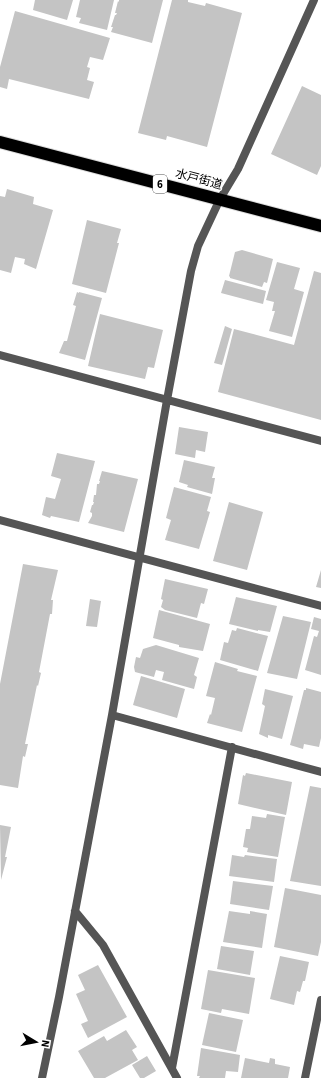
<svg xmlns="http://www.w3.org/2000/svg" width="321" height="1078" font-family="'Source Sans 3','Noto Sans JP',sans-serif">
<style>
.building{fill:#c4c4c4}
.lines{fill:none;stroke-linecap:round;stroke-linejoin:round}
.highway-casing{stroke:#dbdbdb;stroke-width:14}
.street{stroke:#555;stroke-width:8}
.highway{stroke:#000;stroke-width:12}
.labels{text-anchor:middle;stroke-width:3;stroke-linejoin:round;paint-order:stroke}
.shield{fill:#fff;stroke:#4c4c4c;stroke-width:1}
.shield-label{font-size:11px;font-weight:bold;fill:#000}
.street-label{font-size:12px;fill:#000;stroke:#fff}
</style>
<rect width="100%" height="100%" fill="#fff"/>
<path class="building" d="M35 0H73L67 20 33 10Z
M80 0H114L107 30 79 23 81 18 76 17Z
M119 0H163L152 43 111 32 113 27H111L115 15H116L117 13H115L118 1 119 2Z
M172 0H188V2L205 6 206 3 242 13 207 147 167 136 166 140 138 133Z
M15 11 110 38 103 60 90 57 87 67 90 68 87 80 94 82 89 99 9 79 7 89 0 87V67Z
M302 86 321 95V166L317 175 271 154Z
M7 189 34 197 33 204 53 210 36 269 24 264 25 259 15 257 11 273 0 270V196L5 197Z
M87 220 121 229 117 243H119L106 293 72 284Z
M242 250 273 259 267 283 264 282 262 287 230 278V277L229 276 235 252Z
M277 262 300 268 294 289 304 292 292 337 269 331 275 311H272L274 302 266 300Z
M314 271 321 273V420L218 392 234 329 294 345Z
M225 280 266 291 263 304 221 293Z
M77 292 79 293V292L102 298 85 360 59 353 64 341H67L76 306 73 305Z
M100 314 163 330 154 368 148 367 145 379 88 366Z
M225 326 232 329 222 365 214 363Z
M179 427 208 432 205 452 196 450 195 458 175 454Z
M57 453 95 461 79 522 51 516 50 518 42 515 46 497 55 499 61 479 51 476Z
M184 460 215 467 212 478H215L212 494 187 487 188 485 179 482Z
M102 471 138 479 124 532 88 523 92 516V513L90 512 92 505H93L94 502H93L94 495H96L97 484H99L100 481H99Z
M174 487 211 497 207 511 210 512 199 549 165 540 171 520 166 518Z
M229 502 263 512 247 570 213 561Z
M23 564 58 570 51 600H53L52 614H50L39 672 41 673 38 686 37 685 25 744H28L25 757 23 756 18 788 0 785V684Z
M321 570V588L316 587Z
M165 579 208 589 204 604 201 603 197 618 165 610 161 607 163 600 161 599Z
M236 597 277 606 270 632 258 630V631L229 624Z
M90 599 101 601 97 627 86 626Z
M159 610 210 624 203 651 179 647V645L153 638Z
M283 616 311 622 297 679 267 673Z
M314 617 321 619V675L305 670 314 636 317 637 319 631 311 629Z
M237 628 268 636 258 671 220 660 224 642 228 643 232 630 236 631Z
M156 645 199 658 194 675 197 677 194 689 162 680 164 672 156 670 154 677 135 672 134 667 136 657 140 658 143 649Z
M215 662 238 669 237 671 257 676 242 732 207 723 210 714 211 715 215 698 206 696Z
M141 676 185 689 177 718 133 705Z
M306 688 321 692V738L319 747 304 744 303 749 290 745 304 690H306Z
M265 689 293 696 282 739 268 735V738L259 734 265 706 262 704Z
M246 773 292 782 286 815 238 804 243 775 245 776Z
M310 786 321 788V886L290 881Z
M267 814 285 817 278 857 247 852 248 848 243 847 246 829H250L252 816 266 818Z
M0 825 11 827 5 857H7L1 880Z
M232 855 244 857 245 855 277 859 274 882 229 876Z
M233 881 273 886 269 910 230 904Z
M285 888 321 895V942L318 956 274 947Z
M229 911 250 914V911L267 914 262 948 223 942Z
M221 946 254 951 250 975 217 969Z
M280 956 309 962 305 981H303L300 992 297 991 294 1005 270 999Z
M98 965 127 1017 88 1038 81 1024 88 1021 76 994 85 990 78 975Z
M208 970 255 978 249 1014 222 1009 221 1013 201 1009Z
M209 1013 243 1020 236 1052 202 1045Z
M126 1030 137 1047 132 1050 138 1060 105 1078H94L78 1051 104 1036 107 1041Z
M201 1048 240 1055 238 1072 226 1071 225 1078H199L200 1076H197Z
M147 1056 156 1071 144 1078H140L132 1065Z
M245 1058 269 1063 270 1058 275 1059V1064L290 1067 288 1078H241Z"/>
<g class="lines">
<defs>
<path id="highway" d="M0 142 321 226"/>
</defs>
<use href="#highway" class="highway-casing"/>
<path class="street" d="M0 355 321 441
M0 520 321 606
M112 715 321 772
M75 911 103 945 177 1078
M172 1068 232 747
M42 1078 59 997 112 715 167 400 191 271 198 246 220 199 238 169 314 0
M305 1078 321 1000"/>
<use href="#highway" class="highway"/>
</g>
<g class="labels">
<rect class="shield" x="153" y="175" width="14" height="18" rx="3"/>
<g class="shield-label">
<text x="160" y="188">6</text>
</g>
<g class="street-label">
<text transform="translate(199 179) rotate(15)" y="4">水戸街道</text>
</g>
</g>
<g transform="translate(36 1042) rotate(100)" stroke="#ffffff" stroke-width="3" paint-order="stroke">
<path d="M0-3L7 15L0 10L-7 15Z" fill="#000000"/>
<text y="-6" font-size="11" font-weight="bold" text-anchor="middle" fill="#000000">N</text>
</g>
</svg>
